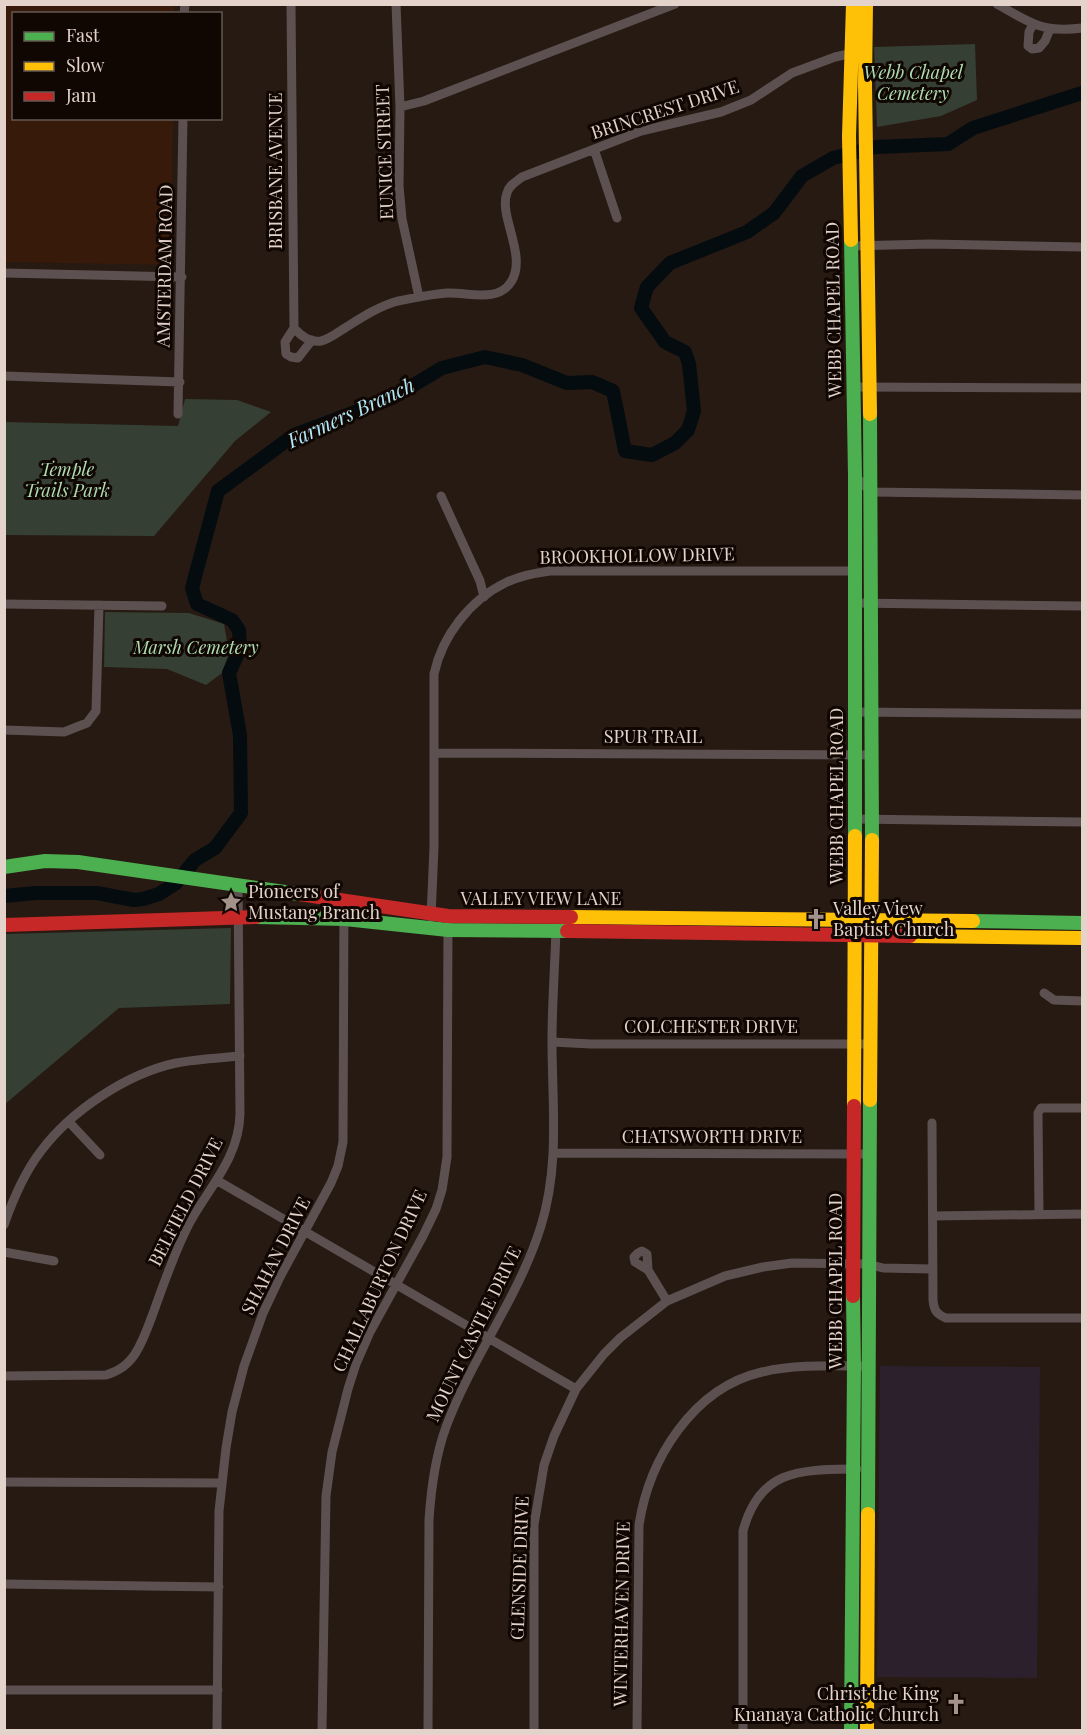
<svg xmlns="http://www.w3.org/2000/svg" width="1087" height="1735" font-family="'Playfair Display',serif">
<style>
.commercial{fill:#2b202c}
.built{fill:#371a09}
.green{fill:#353f33}
.lines{fill:none;stroke-linecap:round;stroke-linejoin:round}
.river{stroke:#040c10;stroke-width:14}
.street{stroke:#5d5051;stroke-width:9}
.fast{stroke:#4caf50;stroke-width:14}
.slow{stroke:#ffc107;stroke-width:14}
.jam{stroke:#c62828;stroke-width:14}
.labels{text-anchor:middle;stroke-width:6;stroke-linejoin:round;paint-order:stroke}
.park-label{font-size:18px;font-style:italic;fill:#aeddb2;stroke:#100602}
.street-label{font-size:18px;fill:#e4d3ca;stroke:#100602}
.poi-label{font-size:18px;fill:#e4d3ca;stroke:#100602;text-anchor:start}
.water-label{font-size:20px;font-style:italic;fill:#b1e8f9;stroke:#100602}
</style>
<rect width="100%" height="100%" fill="#271a12"/>
<path class="commercial" d="M880 1366 1040 1367 1037 1678 877 1677Z"/>
<path class="built" d="M5 4 174 5V13L14 14V118L173 119 171 265 5 262Z"/>
<path class="green" d="M975 44 977 100 941 116 877 127 874 47Z
M185 399 237 400 271 412 235 441 154 536 5 535V422L178 426Z
M105 612 189 613 224 624 229 653 222 673 206 685 167 669 104 667Z
M231 928 230 1004 119 1008 5 1104V934Z"/>
<g class="lines">
<path class="river" d="M4 896 36 893H97L134 900 143 899 159 894 176 883 195 860 215 848 241 813 240 735 229 673 240 649 239 630 232 620 197 604 192 588 218 491 294 435 392 398 442 368 485 357 522 365 567 383 592 382 613 391 625 451 652 455 675 443 688 430 694 411 689 364 685 352 665 342 641 308 647 287 670 263 747 232 774 213 802 176 833 158 876 147 948 144 973 128 1082 93"/>
<path class="street" d="M291 4 294 328C301 336 310 343 321 341 330 339 338 332 345 328 361 318 379 306 398 301 414 298 431 294 447 293 468 292 498 303 511 282 528 256 498 216 507 193 509 185 516 182 522 177L641 131 721 112 751 100 792 73 835 57 857 52
M396 4 400 107 399 186 402 219 419 297
M997 4C1030 23 1043 33 1082 28
M184 14 185 4
M1033 24 1029 32 1028 46 1032 49 1039 48 1045 41 1050 29
M400 107 424 101 675 4
M594 149 617 218
M851 246 930 244 1082 247
M4 273 182 277
M294 328 285 342 286 354 291 357 298 358 312 340
M4 376 180 382
M853 387 1082 388
M178 414 183 118
M855 476 871 492 1082 495
M441 496 480 581 484 597
M854 603 1082 606
M4 604 162 606
M854 712 1082 714
M4 730 64 732 87 723 96 711 99 605
M434 753 871 755
M855 819 1082 822
M431 917 434 847V674C442 636 470 600 505 583 519 576 535 573 550 571H855
M1044 993 1054 1000 1082 1001
M552 1042 591 1044H870
M69 1122 100 1155
M932 1123 933 1300C934 1310 936 1314 946 1318H1082
M555 1153 869 1154
M218 1181 576 1389
M1039 1214 1038 1113 1041 1108H1082
M933 1216 1082 1214
M4 1225C13 1199 24 1173 41 1151 71 1111 126 1074 176 1063 197 1059 219 1058 240 1056
M642 1251 647 1254 648 1270 635 1262 634 1257 638 1253Z
M4 1252 54 1261
M648 1270 667 1301
M4 1376 106 1375C118 1371 127 1366 135 1354 144 1340 149 1324 155 1308 165 1280 175 1251 189 1224 209 1187 239 1158 240 1114L238 884
M4 1482 221 1483
M4 1584 219 1587
M4 1690H218
M217 1730 219 1511 226 1448 232 1412 244 1366 263 1313 280 1277 331 1183 338 1166 343 1142 344 903
M322 1730 326 1496 332 1452 348 1389 356 1364 370 1332 423 1236 436 1209 442 1190 447 1157 448 925
M428 1730 429 1520C431 1489 435 1457 446 1427 472 1357 519 1297 541 1226 560 1164 552 1104 552 1041 552 1003 555 966 556 928
M534 1730V1525L544 1465 554 1436 576 1389 604 1354 620 1338 667 1301 725 1276 763 1267 792 1263 868 1264 883 1268 933 1269
M637 1730 639 1525C649 1459 693 1388 762 1372 797 1364 833 1366 868 1366
M743 1730V1531C760 1468 801 1470 857 1469"/>
<path class="fast" d="M851 240 855 476V836
M870 414 872 840
M4 867 45 861 78 862 299 894
M256 917 345 919 448 930 567 931
M973 921 1082 923
M868 1514 870 1100
M851 1730 854 1366 853 1296"/>
<path class="slow" d="M866 4 865 84 870 414
M851 240 849 136 853 4
M571 917 973 921
M910 936 1082 938
M870 1100 872 840
M854 1106 855 836
M867 1730 868 1514"/>
<path class="jam" d="M299 894 448 916 571 917
M4 925 256 917
M567 931 910 936
M853 1296 854 1106"/>
</g>
<defs>
<symbol id="sight-bare" viewBox="-9 -9 18 18"><path d="M0-6L1.8-2.2L6-1.7L2.9 1.2L3.7 5.4L0 3.3L-3.7 5.4L-2.9 1.2L-6-1.7L-1.8-2.2Z" fill="#a2928a" stroke="#100602" stroke-width="2.5" paint-order="stroke"/></symbol>
<symbol id="church-bare" viewBox="-9 -9 18 18"><path d="M-1.2-6h2.4v3.5h3.3v2.4h-3.3V6h-2.4V-.1h-3.3v-2.4h3.3Z" fill="#a2928a" stroke="#100602" stroke-width="2.5" paint-order="stroke"/></symbol>
</defs>
<g fill-rule="evenodd">
<use href="#sight-bare" x="216" y="887" width="30" height="30"/>
<use href="#church-bare" x="801" y="904" width="30" height="30"/>
<use href="#church-bare" x="941" y="1689" width="30" height="30"/>
</g>
<g class="labels">
<g class="park-label">
<text x="913" y="79">Webb Chapel<tspan x="913" dy="21">Cemetery</tspan></text>
<text x="67" y="476">Temple<tspan x="67" dy="21">Trails Park</tspan></text>
<text x="196" y="654">Marsh Cemetery</text>
</g>
<g class="street-label">
<text transform="translate(665 110) rotate(-18)" y="6">BRINCREST DRIVE</text>
<text transform="translate(385 152) rotate(-92)" y="6">EUNICE STREET</text>
<text transform="translate(276 171) rotate(-90)" y="6">BRISBANE AVENUE</text>
<text transform="translate(165 266) rotate(-89)" y="6">AMSTERDAM ROAD</text>
<text transform="translate(834 310) rotate(-91)" y="6">WEBB CHAPEL ROAD</text>
<text transform="translate(637 556) rotate(-1)" y="6">BROOKHOLLOW DRIVE</text>
<text x="653" y="743">SPUR TRAIL</text>
<text transform="translate(837 796) rotate(-90)" y="6">WEBB CHAPEL ROAD</text>
<text x="541" y="905">VALLEY VIEW LANE</text>
<text x="711" y="1033">COLCHESTER DRIVE</text>
<text x="712" y="1143">CHATSWORTH DRIVE</text>
<text transform="translate(186 1202) rotate(-63)" y="6">BELFIELD DRIVE</text>
<text transform="translate(276 1256) rotate(-63)" y="6">SHAHAN DRIVE</text>
<text transform="translate(380 1281) rotate(-65)" y="6">CHALLABURTON DRIVE</text>
<text transform="translate(836 1281) rotate(-90)" y="6">WEBB CHAPEL ROAD</text>
<text transform="translate(474 1334) rotate(-64)" y="6">MOUNT CASTLE DRIVE</text>
<text transform="translate(520 1568) rotate(-88)" y="6">GLENSIDE DRIVE</text>
<text transform="translate(622 1614) rotate(-89)" y="6">WINTERHAVEN DRIVE</text>
</g>
<g class="poi-label">
<text x="248" y="898">Pioneers of<tspan x="248" dy="21">Mustang Branch</tspan></text>
<text x="833" y="915">Valley View<tspan x="833" dy="21">Baptist Church</tspan></text>
<text x="939" y="1700" text-anchor="end">Christ the King<tspan x="939" dy="21">Knanaya Catholic Church</tspan></text>
</g>
<g class="water-label">
<text transform="translate(351 413) rotate(-25)" y="7">Farmers Branch</text>
</g>
</g>
<rect width="1087" height="1735" fill="none" stroke="#e4d3ca" stroke-width="12"/>
<rect x="12" y="12" width="210" height="108" fill="#100602" stroke="#655852" stroke-width="1.5"/>
<rect x="24" y="32" width="30" height="9" fill="#4caf50" stroke="#655852" stroke-width="1.5"/>
<text x="66" y="42" font-size="18" fill="#e4d3ca">Fast</text>
<rect x="24" y="62" width="30" height="9" fill="#ffc107" stroke="#655852" stroke-width="1.5"/>
<text x="66" y="72" font-size="18" fill="#e4d3ca">Slow</text>
<rect x="24" y="92" width="30" height="9" fill="#c62828" stroke="#655852" stroke-width="1.5"/>
<text x="66" y="102" font-size="18" fill="#e4d3ca">Jam</text>
</svg>
